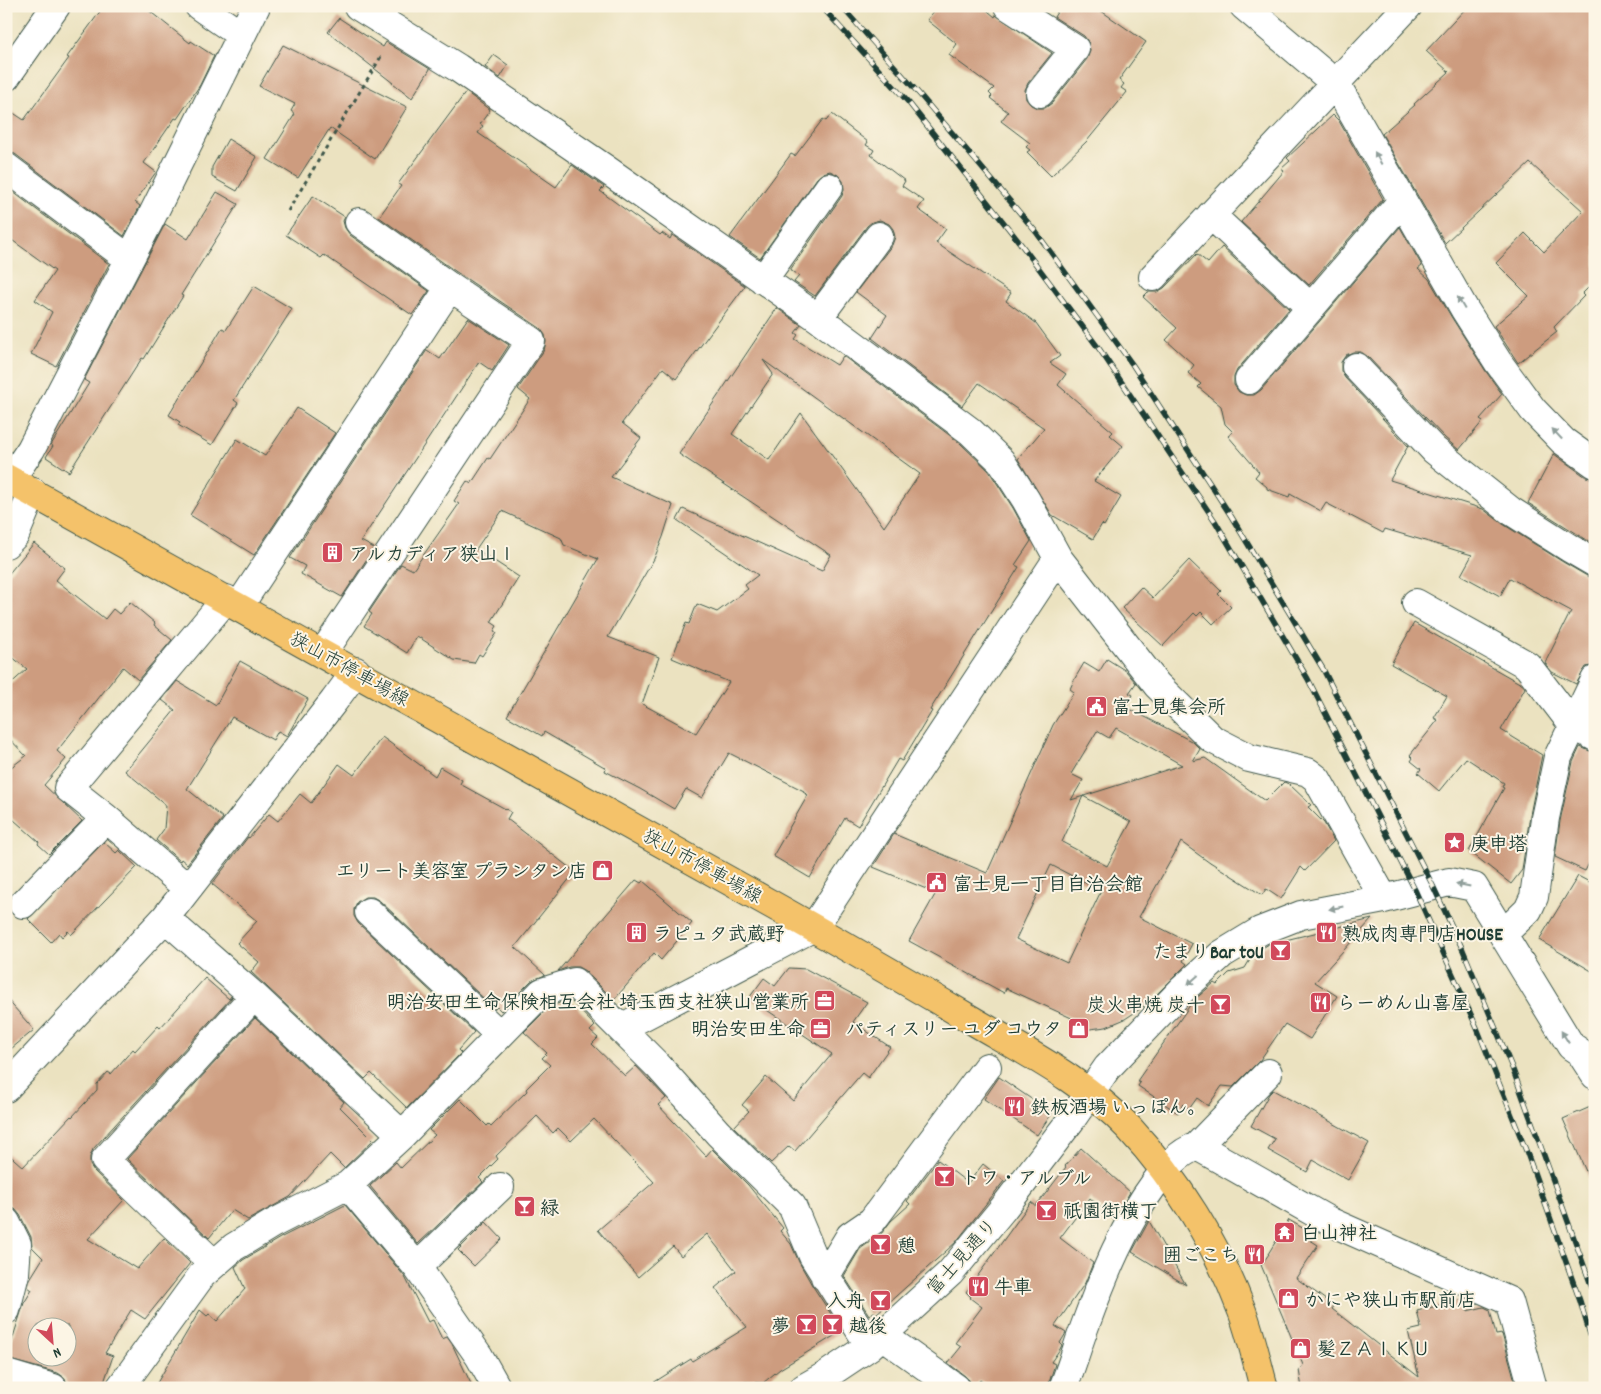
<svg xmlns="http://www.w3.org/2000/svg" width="1601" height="1394" font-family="Dekko,'Klee One',sans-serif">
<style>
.building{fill:#cd9c7f;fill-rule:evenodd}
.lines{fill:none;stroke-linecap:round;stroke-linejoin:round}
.minor-casing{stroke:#3e5649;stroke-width:30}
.major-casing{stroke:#3e5649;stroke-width:30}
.path{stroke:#3e5649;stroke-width:3;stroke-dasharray:4 4;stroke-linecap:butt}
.minor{stroke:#fff;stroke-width:28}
.major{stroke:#f4c26a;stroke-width:28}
.rail-casing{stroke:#1f3d34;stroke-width:5.5}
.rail{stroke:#fcf5e5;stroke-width:4;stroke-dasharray:11;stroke-linecap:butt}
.oneway{fill:#8f9e9a}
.labels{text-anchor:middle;stroke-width:4;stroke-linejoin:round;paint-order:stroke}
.poi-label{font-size:19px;font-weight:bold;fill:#1f3d34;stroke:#fcf5e5;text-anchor:start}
.street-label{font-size:19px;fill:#1f3d34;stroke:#fcf5e5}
</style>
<rect width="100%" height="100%" fill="#fcf5e5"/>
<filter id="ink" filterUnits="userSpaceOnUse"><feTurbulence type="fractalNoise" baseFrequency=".02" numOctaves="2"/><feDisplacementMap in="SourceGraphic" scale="10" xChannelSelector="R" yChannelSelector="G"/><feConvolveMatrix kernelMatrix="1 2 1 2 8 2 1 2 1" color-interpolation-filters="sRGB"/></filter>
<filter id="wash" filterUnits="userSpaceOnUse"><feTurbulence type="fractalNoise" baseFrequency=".0096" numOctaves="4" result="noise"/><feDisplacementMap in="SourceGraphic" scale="20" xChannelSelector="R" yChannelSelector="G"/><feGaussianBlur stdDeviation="1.12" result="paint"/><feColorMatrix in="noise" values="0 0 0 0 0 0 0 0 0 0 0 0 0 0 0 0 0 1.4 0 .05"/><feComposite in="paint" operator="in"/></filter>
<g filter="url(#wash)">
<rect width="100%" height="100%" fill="#ebe2c0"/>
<g id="blocks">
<path class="building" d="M104 6H143L190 43 191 41 214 56 200 85 177 119 175 118 144 163 156 172 135 202 140 206 124 236 15 154 6 152V108L24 120 69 58 67 57Z
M938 6H982L995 17 996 15 1052 53 1028 83 1025 90 1026 99 1031 105 1037 108H1045L1052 103 1087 59 1090 51 1089 43 1084 36 1054 17 1061 6H1094L1146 42 1119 80 1124 84 1121 88 1127 92 1087 141 1051 176 1027 152 1030 150 1026 147 1030 143 1001 121 1008 112 990 98 992 96 989 93 994 88 949 55 957 44 927 20Z
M1468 6H1595V281L1582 294 1584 296 1554 327 1557 332 1518 363 1494 326 1529 296 1496 263 1525 233 1544 252 1583 211 1530 163 1445 243 1382 134 1415 105 1414 104 1449 72 1426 51Z
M339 18 383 47 386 42 430 69 412 98 328 32Z
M283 45 407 107 375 159 330 128 298 178 267 159 295 114 291 111 295 104 259 86Z
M494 55 508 65 500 78 485 67Z
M466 92 490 110 480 124 483 126 478 133 556 187 572 165 604 187 600 191 660 235 662 233 670 239 672 235 745 286 676 379 663 368 622 423 641 438 611 477 673 505 663 537 654 559 608 637 659 657 642 704 696 733 729 682 672 658 686 623 689 624 697 604 717 612 748 589 745 585 758 575 677 520 683 509 822 571 831 555 679 454 777 308 801 325 795 333 798 335 795 339 837 365 843 356 960 443 989 471 1013 508 1031 541 1015 565 1019 567 930 710 932 711 902 761 898 759 858 826 845 818 810 878 773 856 808 795 803 792 804 791 729 753 702 798 686 789 674 809 640 789 605 771 606 768 544 732 542 736 507 716 598 559 564 545 561 538 502 511 476 549 519 577 491 622 497 626 494 631 497 633 482 656 479 654 474 663 454 660 417 636 407 653 364 626 372 614 369 612 401 564 413 570 459 504 454 501 467 481 471 484 488 458 490 459 530 399 518 389 544 350 546 342 545 335 540 328 455 271 379 217 401 186 398 184ZM763 360 920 474 884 527 801 413 769 460 732 434 773 374Z
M832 114 868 142 866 145 874 150 871 155 905 181 902 186 924 201 918 209 946 229 936 243 1011 293 1006 301 1036 323 1060 356 1050 363 1066 374 1058 385 1113 432 1110 435 1123 446 1094 481 1121 497 1104 526 1102 524 1093 539 1052 515 1018 459 1044 428 979 383 962 406 872 338 887 315 856 292 892 245 895 237 893 229 889 224 880 220 872 222 867 226 815 296 794 282 799 276 790 270 842 196 844 189 843 181 838 175 830 171 823 173 817 178 760 258 730 237 791 154 795 156 823 119 826 121Z
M1333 115 1339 121 1383 199 1309 285 1241 222 1284 171 1281 169 1290 161 1287 158Z
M228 139 257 157 237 191 212 177V167Z
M9 189 109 264 56 366 31 354 52 312 35 300 55 271 9 238 10 236 6 233V193Z
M217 192 238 204 181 295 183 296 144 359 142 358 69 472 46 457 53 446 51 445 89 383 84 380 165 224 188 239Z
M313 196 345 217 343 221 345 228 350 235 429 291 412 315 324 255 321 258 286 235Z
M1400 227 1422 266 1418 269 1429 279 1452 318 1485 370 1502 394 1480 419 1483 421 1459 450 1445 438 1367 356 1361 352H1353L1346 355 1341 362V371L1345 378 1408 446 1390 480 1483 509 1503 524 1563 562 1587 576 1595 579V665L1586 667 1576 684 1552 672 1545 663 1571 611 1510 578 1500 596 1461 575 1472 555 1385 529 1383 533 1326 503 1321 511 1290 494 1289 497 1267 489V487L1255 477 1259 472 1228 436 1233 432 1225 424 1221 406 1198 387 1201 384 1188 373 1194 365 1166 340 1177 328 1143 297 1148 292H1157L1164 288 1197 254 1208 263 1222 247 1289 309 1237 370 1234 377V385L1239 392 1246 395H1254L1261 390Z
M254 286 292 309 234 400 238 403 212 445 178 425 180 422 169 415 222 328 226 330Z
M468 318 509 345 492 371 479 362 361 541 374 548 342 597 301 574 305 566 290 558 427 350 440 359Z
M297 408 335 433 254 555 190 515 237 439 265 456Z
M1554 454 1586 477 1595 479V545L1528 503Z
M34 543 65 568 56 580 105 619 113 609 119 614 130 602 155 623 154 625 172 640 138 680 123 667 57 751 66 759 44 785 82 821 49 854 38 844 39 842 6 813V771L26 756 6 735V688L27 669 6 652V577Z
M1189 560 1221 591 1218 594 1231 607 1213 624 1201 612 1197 616 1194 613 1163 646 1122 608 1141 587 1153 598Z
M1414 623 1523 685 1525 688 1501 730 1542 755 1530 815 1522 870 1511 884 1469 851 1504 788 1502 787 1504 783 1466 758 1439 791 1418 773 1421 769 1411 761 1413 758 1410 755 1438 720 1434 718 1447 696 1391 664Z
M1107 659 1126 671 1136 683 1129 693 1133 695 1126 707 1193 742 1200 749 1193 761 1205 758 1265 801 1284 782 1289 784 1311 805 1308 807 1324 823 1334 841 1305 871 1301 867 1281 899 1266 889 1262 895 1210 862V863L1181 842 1139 917 1192 944 1183 961 1187 964 1146 1005 1125 1019 1106 1027 1074 1031 1078 1021 1006 988 1004 993 909 941 936 893 873 867 894 834 987 873 1053 725 1074 692 1070 689 1074 680 1084 663 1099 672ZM1116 728 1182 765 1071 800 1083 780 1071 774 1097 731 1109 738ZM1083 796 1131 822 1107 866 1062 842ZM1051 865 1101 891 1067 963 1016 939Z
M240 661 308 699 287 736 278 731 273 740 232 717 187 789 223 818 187 864 181 859 180 861 156 840 164 829 166 805 125 771 175 710 162 700 177 681 216 705Z
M382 737 435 776 440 767 462 780 460 784 511 812 507 819 575 872 515 947 545 975 531 981 501 1011 497 1007 495 1009 380 901 373 897H365L357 902 354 909V916L358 923 474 1032 458 1050 461 1053 407 1108 371 1073 365 1079 251 972 259 962 237 943 257 921 212 884 248 837 249 838 269 814 278 821 300 794 311 803 339 764 354 775Z
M1580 747 1595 753V852L1585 871 1555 857 1560 821 1573 762Z
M104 842 116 853 119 850 137 867 71 935 68 931 62 937 59 933 51 942 28 919Z
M1578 876 1595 885V973L1539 940Z
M636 880 641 883 643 881 692 923 661 960 654 953 614 1000 585 971 578 967H569L558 971Z
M1372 919 1315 982 1337 996 1310 1039 1285 1024 1260 1060 1233 1087 1222 1086 1208 1106 1197 1098 1189 1109 1183 1104 1178 1113 1138 1086 1140 1083 1137 1081 1193 1001 1214 983 1217 985 1229 973 1245 968 1254 953 1269 944Z
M789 968 806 969 867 1002 853 1022 890 1047 868 1078 862 1073 795 1151 789 1146 771 1163 734 1127 749 1111 742 1105 766 1077 793 1101 832 1054 749 998 764 978 775 986Z
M205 978 229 999 231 996 232 997 93 1149 90 1157V1165L94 1171 124 1200 88 1239 137 1269 164 1238 190 1263 145 1319 131 1310 105 1353 113 1356 102 1388H68L65 1378 58 1373 6 1359 24 1303 32 1290 28 1287 30 1279 43 1258 32 1247 31 1237 20 1215 15 1209 11 1208 6 1198V1152L23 1167 71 1116 72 1117 97 1090V1084L108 1072 111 1074 133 1049 135 1051 158 1026 160 1028ZM38 1326H68V1356H38Z
M6 998 34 1030 6 1053Z
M570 1000 595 1026 590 1031 598 1038 592 1044 625 1076 636 1066 666 1098 658 1105 706 1156 712 1149 748 1185 783 1228 780 1231 791 1244 799 1262 812 1285 842 1331 780 1369 763 1383 745 1382 735 1388H645L691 1359 692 1361 747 1327 715 1288 736 1271 707 1234 681 1256 673 1246 638 1277 598 1230 654 1182 594 1119 571 1141 558 1128 553 1133 537 1116 496 1156 498 1159 479 1178 483 1182 418 1244 370 1186 396 1162 401 1168 435 1135 429 1130 460 1099 487 1126 489 1124 491 1126 527 1091 526 1089 550 1065 542 1058 547 1053 524 1032 550 1006Z
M255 1018 344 1102 340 1107 373 1140 344 1168 330 1154 290 1197 248 1220 232 1210 209 1238 127 1159Z
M999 1077 1052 1113 1037 1135 984 1099Z
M1273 1090 1369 1143 1348 1180 1313 1160 1307 1172 1268 1150 1275 1139 1251 1126 1269 1094Z
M1595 1105V1192L1563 1119Z
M1081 1148 1130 1192 1114 1220 1090 1198 1060 1238 1093 1263 1085 1283 1055 1326 1066 1333 1060 1343 1062 1345 1060 1349 1051 1362 1055 1364 1048 1386 1047 1388H990L980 1380 974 1388H971L970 1381 965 1376 948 1363 961 1347 955 1343 982 1307 970 1298 971 1297 966 1292 1031 1202 1036 1206 1066 1167 1065 1166Z
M938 1160 968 1183 983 1164 1004 1181 956 1242 876 1314 874 1312 869 1315 844 1276 860 1249 881 1234 891 1221 910 1204 907 1201Z
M345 1205 405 1277 428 1322 433 1320 442 1339 447 1337 452 1344 473 1388H154L200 1310 207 1316 209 1314 217 1321 245 1289 235 1267 243 1260 280 1238Z
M1289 1220 1311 1233 1307 1238 1318 1245 1296 1278 1334 1306 1332 1309 1419 1377 1408 1331 1421 1328 1417 1311 1464 1299 1467 1311 1484 1307 1490 1310 1496 1335 1502 1334 1517 1388H1302L1299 1370 1303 1365 1261 1265 1269 1254H1268Z
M1149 1221 1153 1228 1186 1285 1132 1252Z
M486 1222 502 1239 474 1266 458 1250Z"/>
</g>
</g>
<g filter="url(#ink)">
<use href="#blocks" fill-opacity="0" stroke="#3e5649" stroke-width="1"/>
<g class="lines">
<defs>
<path id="minor" d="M199 6 241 35
M358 6 458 68 607 170 818 318 970 431 1001 461 1026 500 1058 558 1157 685 1212 739 1249 758 1308 772 1317 779 1384 899
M1008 6 1075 49 1040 93
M1244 6 1336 84 1465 310 1498 362 1533 410 1563 441 1595 464
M6 77 56 6
M6 167 129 259
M1211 215 1311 308
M1153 277 1408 6
M763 280 829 187
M818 318 879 236
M1356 367 1434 450 1511 511 1571 549 1595 563
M1249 380 1402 201
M10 480 31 449 153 214 256 6
M6 544 15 535 33 492
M1416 603 1527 665 1573 725 1595 737
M239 606 450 287
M323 653 531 341 450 287 359 222
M187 888 106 818 68 788 226 599
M23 904 106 818
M369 912 500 1035
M165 918 254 996 402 1135
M1503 934 1528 910 1534 897 1545 818 1558 757 1595 680
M621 1028 814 927 1058 558
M6 1088 165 918 334 701 356 671
M1197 1146 1268 1073
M348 1185 417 1267 479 1356 497 1388
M6 1222 17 1244 15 1274 6 1310
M214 1264 105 1160 254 996
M417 1267 500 1187
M825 1277 850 1236 872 1221 987 1067
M883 1336 956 1388
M6 1374 53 1388
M120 1388 202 1275 234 1247 272 1224 348 1185 402 1135 542 992 574 982 658 1066 718 1133 792 1206 813 1256 870 1346
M804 1388 825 1376 870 1346 950 1273 1002 1210 1071 1120 1107 1068 1182 990 1222 954 1260 931 1301 915 1384 899 1449 882 1474 887 1571 1046 1580 1052 1595 1075
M1063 1388C1072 1366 1078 1344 1086 1323 1104 1274 1124 1225 1155 1183 1167 1167 1178 1153 1197 1146L1331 1222 1509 1301 1533 1388"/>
<path id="major" d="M6 478C261 618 515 760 769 903 837 941 904 980 970 1019 1024 1051 1086 1082 1129 1128 1177 1180 1217 1244 1242 1311 1251 1335 1257 1362 1264 1388"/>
</defs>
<use href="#minor" class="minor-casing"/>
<use href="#major" class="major-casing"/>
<path class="path" d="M288 211 382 55"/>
<use href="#minor" class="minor"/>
<use href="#major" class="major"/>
<defs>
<path id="rail" d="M821 6 909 103 1020 243 1100 350 1215 521 1308 679 1415 890 1477 1028 1527 1153 1580 1301 1595 1351
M841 6 921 96 1036 232 1132 364 1231 516 1323 669 1433 886 1463 950 1513 1070 1595 1296"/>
</defs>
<use href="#rail" class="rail-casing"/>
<use href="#rail" class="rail"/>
</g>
<defs><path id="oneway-solid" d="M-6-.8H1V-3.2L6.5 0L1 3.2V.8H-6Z" transform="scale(1.25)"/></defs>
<g class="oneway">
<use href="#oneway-solid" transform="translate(1378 158) rotate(-119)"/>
<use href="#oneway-solid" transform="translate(1461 303) rotate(-120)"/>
<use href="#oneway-solid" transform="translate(1557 434) rotate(-133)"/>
<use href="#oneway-solid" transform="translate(1463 885) rotate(-168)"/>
<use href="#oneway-solid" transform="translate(1336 908) rotate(169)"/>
<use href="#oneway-solid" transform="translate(1193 980) rotate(138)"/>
<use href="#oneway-solid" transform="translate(1565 1037) rotate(-122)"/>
</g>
</g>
<defs>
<symbol id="building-square" viewBox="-11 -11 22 22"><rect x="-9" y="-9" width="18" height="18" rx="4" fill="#d1495b" stroke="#fcf5e5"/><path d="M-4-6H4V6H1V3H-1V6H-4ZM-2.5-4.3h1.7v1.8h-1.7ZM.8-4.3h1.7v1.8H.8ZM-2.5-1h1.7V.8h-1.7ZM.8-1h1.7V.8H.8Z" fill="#fff"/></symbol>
<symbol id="civic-square" viewBox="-11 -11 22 22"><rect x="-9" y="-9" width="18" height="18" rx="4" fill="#d1495b" stroke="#fcf5e5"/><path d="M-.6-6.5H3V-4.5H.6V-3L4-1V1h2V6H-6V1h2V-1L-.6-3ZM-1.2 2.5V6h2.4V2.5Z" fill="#fff"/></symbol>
<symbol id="sight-square" viewBox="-11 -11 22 22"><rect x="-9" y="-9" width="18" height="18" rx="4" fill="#d1495b" stroke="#fcf5e5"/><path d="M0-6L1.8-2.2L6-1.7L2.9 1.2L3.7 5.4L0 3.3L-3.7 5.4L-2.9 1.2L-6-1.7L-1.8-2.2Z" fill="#fff"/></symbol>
<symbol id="shop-square" viewBox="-11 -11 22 22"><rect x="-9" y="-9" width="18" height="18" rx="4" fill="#d1495b" stroke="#fcf5e5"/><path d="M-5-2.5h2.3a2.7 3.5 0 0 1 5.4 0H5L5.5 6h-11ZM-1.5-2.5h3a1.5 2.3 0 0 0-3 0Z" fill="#fff"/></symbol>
<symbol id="restaurant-square" viewBox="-11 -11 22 22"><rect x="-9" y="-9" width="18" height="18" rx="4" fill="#d1495b" stroke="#fcf5e5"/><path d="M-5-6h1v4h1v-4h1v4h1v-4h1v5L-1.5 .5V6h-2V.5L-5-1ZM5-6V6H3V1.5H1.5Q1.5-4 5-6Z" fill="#fff"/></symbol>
<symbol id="bar-square" viewBox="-11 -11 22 22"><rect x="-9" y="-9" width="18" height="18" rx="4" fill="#d1495b" stroke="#fcf5e5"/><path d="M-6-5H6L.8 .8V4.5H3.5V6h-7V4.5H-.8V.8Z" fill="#fff"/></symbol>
<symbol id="office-square" viewBox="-11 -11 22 22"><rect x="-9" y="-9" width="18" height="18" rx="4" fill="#d1495b" stroke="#fcf5e5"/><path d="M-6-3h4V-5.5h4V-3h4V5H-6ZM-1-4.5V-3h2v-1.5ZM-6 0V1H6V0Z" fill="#fff"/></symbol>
<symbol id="temple-square" viewBox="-11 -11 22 22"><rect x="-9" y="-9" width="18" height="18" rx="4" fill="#d1495b" stroke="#fcf5e5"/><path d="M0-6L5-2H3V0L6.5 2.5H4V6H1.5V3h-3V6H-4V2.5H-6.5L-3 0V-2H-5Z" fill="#fff"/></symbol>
</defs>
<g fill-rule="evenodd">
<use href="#building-square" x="320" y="540" width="25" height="25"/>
<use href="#civic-square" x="1084" y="694" width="25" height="25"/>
<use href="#sight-square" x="1442" y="830" width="25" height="25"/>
<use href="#shop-square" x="590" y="858" width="25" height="25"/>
<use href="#civic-square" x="924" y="870" width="25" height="25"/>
<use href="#building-square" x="624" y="920" width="25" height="25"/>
<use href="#restaurant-square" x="1314" y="920" width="25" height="25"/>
<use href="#bar-square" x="1268" y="938" width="25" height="25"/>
<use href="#office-square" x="812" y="988" width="25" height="25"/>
<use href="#restaurant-square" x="1308" y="990" width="25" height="25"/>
<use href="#bar-square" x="1208" y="992" width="25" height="25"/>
<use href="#office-square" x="808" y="1016" width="25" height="25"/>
<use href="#shop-square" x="1066" y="1016" width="25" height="25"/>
<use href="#restaurant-square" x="1002" y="1094" width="25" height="25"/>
<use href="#bar-square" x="932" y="1164" width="25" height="25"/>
<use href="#bar-square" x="512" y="1194" width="25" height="25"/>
<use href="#bar-square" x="1034" y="1198" width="25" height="25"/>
<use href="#temple-square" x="1272" y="1220" width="25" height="25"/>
<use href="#bar-square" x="868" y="1232" width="25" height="25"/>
<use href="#restaurant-square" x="1242" y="1242" width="25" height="25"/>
<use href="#restaurant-square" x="966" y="1274" width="25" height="25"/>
<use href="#shop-square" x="1276" y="1286" width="25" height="25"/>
<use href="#bar-square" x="868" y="1288" width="25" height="25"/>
<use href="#bar-square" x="794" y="1312" width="25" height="25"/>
<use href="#bar-square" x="820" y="1312" width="25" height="25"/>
<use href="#shop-square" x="1288" y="1336" width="25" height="25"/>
</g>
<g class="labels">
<g class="poi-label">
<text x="349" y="560">アルカディア狭山Ⅰ</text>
<text x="1112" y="713">富士見集会所</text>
<text x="1470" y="850">庚申塔</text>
<text x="587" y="877" text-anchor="end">エリート美容室 プランタン店</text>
<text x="953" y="890">富士見一丁目自治会館</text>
<text x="653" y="940">ラピュタ武蔵野</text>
<text x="1342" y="940">熟成肉専門店HOUSE</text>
<text x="1264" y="958" text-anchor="end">たまりBar toU</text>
<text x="809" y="1008" text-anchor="end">明治安田生命保険相互会社 埼玉西支社狭山営業所</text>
<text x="1337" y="1009">らーめん山喜屋</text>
<text x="1205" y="1011" text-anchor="end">炭火串焼 炭十</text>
<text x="805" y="1035" text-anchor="end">明治安田生命</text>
<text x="1062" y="1035" text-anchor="end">パティスリー ユダ コウタ</text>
<text x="1031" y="1113">鉄板酒場 いっぽん。</text>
<text x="961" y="1184">トワ・アルブル</text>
<text x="540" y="1214">緑</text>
<text x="1063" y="1217">祇園街横丁</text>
<text x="1301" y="1239">白山神社</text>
<text x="897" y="1252">憩</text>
<text x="1239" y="1261" text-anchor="end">囲ごこち</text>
<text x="994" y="1293">牛車</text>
<text x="1305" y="1306">かにや狭山市駅前店</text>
<text x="865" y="1307" text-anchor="end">入舟</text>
<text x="790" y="1332" text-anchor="end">夢</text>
<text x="849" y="1332">越後</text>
<text x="1317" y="1355">髪ＺＡＩＫＵ</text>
</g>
<g class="street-label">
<text transform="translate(350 668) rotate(29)" y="7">狭山市停車場線</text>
<text transform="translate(703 865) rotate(29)" y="7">狭山市停車場線</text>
<text transform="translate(961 1256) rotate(-48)" y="7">富士見通り</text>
</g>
</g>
<rect width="1601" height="1394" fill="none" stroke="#fcf5e5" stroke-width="25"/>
<g transform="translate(52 1342) rotate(154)"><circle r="24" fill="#fcf5e5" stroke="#a4ab9e"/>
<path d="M0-4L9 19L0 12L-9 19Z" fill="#d1495b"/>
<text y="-8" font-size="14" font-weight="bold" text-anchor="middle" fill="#1f3d34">N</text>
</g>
</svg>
